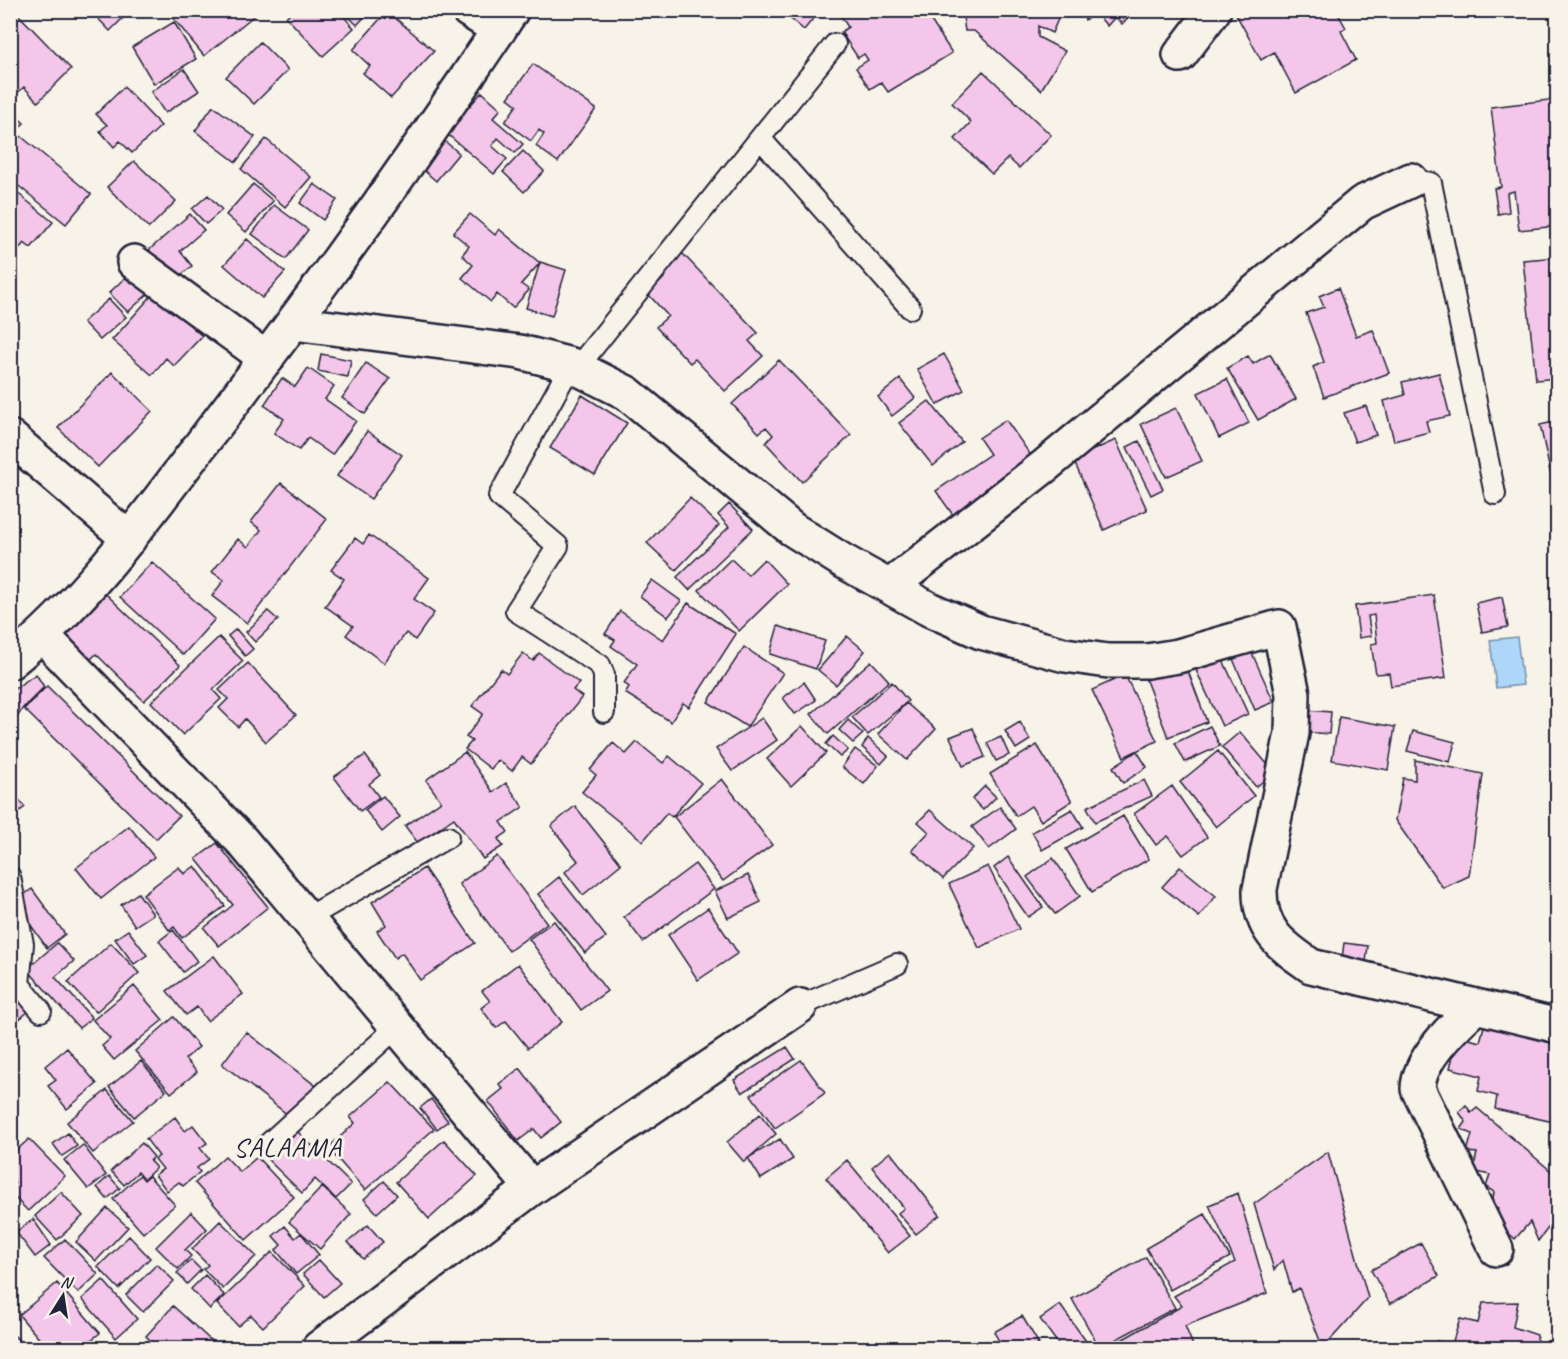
<svg xmlns="http://www.w3.org/2000/svg" width="1568" height="1359" font-family="Caveat,sans-serif">
<style>
.water{fill:#add6f8;stroke:#758eac;stroke-width:1.5}
.building{fill:#f4c6e9;stroke:#22223b;stroke-width:1.5}
.lines{fill:none;stroke-linecap:round;stroke-linejoin:round}
.lane-casing{stroke:#22223b;stroke-width:24}
.street-casing{stroke:#22223b;stroke-width:38}
.lane{stroke:#f7f3e8;stroke-width:20}
.street{stroke:#f7f3e8;stroke-width:33}
.labels{text-anchor:middle;stroke-width:6;stroke-linejoin:round;paint-order:stroke}
.neighbourhood-label{font-size:27px;letter-spacing:1.5px;fill:#22223b;stroke:#f7f3e8}
</style>
<rect width="100%" height="100%" fill="#f7f3e8"/>
<filter id="ink" filterUnits="userSpaceOnUse"><feTurbulence type="fractalNoise" baseFrequency=".0167" numOctaves="2"/><feDisplacementMap in="SourceGraphic" scale="12" xChannelSelector="R" yChannelSelector="G"/><feConvolveMatrix kernelMatrix="1 2 1 2 8 2 1 2 1" color-interpolation-filters="sRGB"/></filter>
<g filter="url(#ink)">
<path class="water" d="M1517 637 1523 685 1496 688 1490 640Z"/>
<path class="building" d="M10 10H14L71 69 38 102 24 87 14 96 10 93Z
M77 10H90L83 17Z
M90 10H131L110 31Z
M175 10H261L204 56 170 14Z
M293 10H338L354 28 323 56 286 17Z
M342 10H371L357 25Z
M780 10H820L804 30Z
M849 10H924L952 53 888 92 881 82 870 89 856 68 868 60 864 54 858 58 841 32 848 27 841 16Z
M962 10H1062L1052 33 1038 26V37L1065 51 1041 90 974 31H965Z
M1081 10H1136L1122 24 1115 17 1107 26 1096 13 1085 20Z
M1244 10H1336L1346 28 1341 31 1356 60 1296 93 1274 52 1261 60 1236 14Z
M387 11 434 51 391 98 363 73 370 66 353 50Z
M174 22 196 59 154 84 132 47Z
M260 42 288 70 254 104 226 77Z
M533 64 596 109 558 162 536 146 544 134 539 130 531 141 505 122 517 105 508 98Z
M184 69 199 91 165 113 151 92Z
M983 71 1051 135 1019 168 1008 158 992 174 955 139 971 122 952 103Z
M124 87 161 126 132 153 120 141 114 147 100 131 107 125 96 114Z
M482 92 501 109 493 118 523 144 515 153 498 138 492 146 507 159 494 174 446 133Z
M1557 99 1558 226 1519 230 1514 191 1507 193 1509 212 1498 214 1494 188 1501 187 1491 107Z
M213 106 255 137 236 162 195 131Z
M10 110 24 123 10 137Z
M17 133 91 194 66 224 10 179V141Z
M266 139 311 177 285 207 241 169Z
M442 139 459 153 436 181 420 167Z
M523 151 544 171 524 192 503 172Z
M134 161 176 201 149 228 107 187Z
M253 184 273 201 246 232 226 215Z
M314 184 337 200 323 220 300 203Z
M10 187 53 222 31 248 24 243 10 259Z
M208 195 222 210 206 224 192 209Z
M274 205 308 230 286 259 252 234Z
M190 214 204 230 180 251 192 266 175 280 149 250Z
M470 214 495 235 499 229 540 263 521 284 529 290 513 308 497 294 491 302 462 278 473 265 462 255 469 246 453 233Z
M247 239 285 272 262 298 224 265Z
M682 253 758 333 749 341 763 356 725 391 695 359 690 363 656 327 668 316 648 294 664 278 660 274Z
M1558 257V378L1536 380 1523 260Z
M540 262 566 270 552 316 526 308Z
M131 272 150 292 128 312 109 293Z
M1338 288 1356 336 1373 330 1389 373 1324 397 1313 367 1324 362 1306 313 1324 307 1319 296Z
M154 293 202 336 174 366 166 358 152 375 112 340Z
M109 299 126 317 100 340 83 322Z
M321 354 351 360 348 377 318 371Z
M944 354 964 390 937 405 917 369Z
M1270 354 1296 399 1258 420 1227 368 1248 356 1253 364Z
M779 360 851 435 802 482 766 443 773 435 766 427 759 433 732 404Z
M366 363 390 379 365 414 342 398Z
M308 368 334 386 325 399 356 421 332 455 308 438 299 450 274 433 284 419 264 405 282 378 295 387Z
M112 372 152 411 98 467 58 428Z
M1439 373 1450 416 1426 421 1429 432 1394 441 1384 401 1405 395 1402 382Z
M900 379 915 398 892 416 878 397Z
M1227 379 1249 423 1219 438 1198 393Z
M582 395 627 423 595 475 550 448Z
M929 401 962 442 933 466 899 423Z
M1366 406 1376 435 1355 442 1344 413Z
M1176 408 1202 461 1166 477 1141 424Z
M1006 420 1034 460 953 515 936 491 990 454 979 438Z
M1558 421V508L1540 425Z
M367 431 402 455 371 499 337 476Z
M1116 440 1147 510 1104 530 1073 459Z
M1139 441 1163 489 1151 495 1127 447Z
M281 483 327 519 247 623 212 596 224 580 212 572 238 539 248 547 261 530 251 522Z
M690 498 719 525 676 570 647 543Z
M729 504 753 529 689 590 677 577 729 527 718 515Z
M369 535 429 578 414 599 434 613 415 640 406 633 384 663 346 635 353 626 325 606 344 579 331 570 355 538 363 544Z
M731 559 748 575 764 559 787 584 739 631 699 590Z
M152 562 215 619 183 655 120 597Z
M652 580 681 601 668 617 640 596Z
M106 594 180 665 144 701 96 654 86 664 60 640Z
M1434 595 1446 678 1391 686 1389 673 1376 674 1371 644 1377 643 1374 615 1368 616 1371 636 1359 638 1355 606Z
M1502 597 1508 627 1482 632 1476 603Z
M688 603 736 634 689 707 683 703 671 722 625 693 629 687 624 683 637 664 611 646 615 640 605 634 620 611 663 640Z
M268 611 278 620 255 642 246 632Z
M778 626 825 641 816 669 770 654Z
M236 629 253 649 245 656 228 636Z
M847 636 865 651 836 685 818 670Z
M219 637 243 661 213 690 221 699 183 735 151 702Z
M744 647 783 673 747 727 708 702Z
M1251 651 1274 702 1255 710 1233 659Z
M523 653 533 661 539 653 579 683 573 690 582 697 531 764 522 757 512 771 498 760 491 769 465 749 472 741 466 737 483 714 472 706 501 669 507 674Z
M1222 658 1248 714 1222 726 1196 670Z
M871 661 889 681 828 734 811 714Z
M248 663 296 715 266 742 245 719 238 727 219 708 228 699 219 690Z
M1185 663 1207 722 1168 737 1145 678Z
M36 674 44 687 23 708 10 728V692Z
M1125 675 1157 741 1124 757 1092 690Z
M804 682 816 700 795 714 783 698Z
M892 682 908 701 868 735 852 717Z
M47 686 179 816 156 839 24 709Z
M906 703 936 729 907 760 878 734Z
M1306 710 1331 712 1329 734 1305 732Z
M1339 717 1395 727 1388 770 1332 760Z
M762 718 777 740 732 771 716 749Z
M848 720 863 734 853 743 839 730Z
M1020 722 1030 740 1016 749 1005 731Z
M802 726 826 753 791 786 767 759Z
M1210 726 1220 746 1185 762 1175 743Z
M973 728 985 757 963 766 950 737Z
M1413 731 1455 742 1450 762 1407 751Z
M1240 732 1274 772 1256 787 1222 747Z
M833 736 848 750 840 757 826 744Z
M1001 737 1009 755 996 761 987 743Z
M868 738 888 756 881 764 862 747Z
M637 742 663 763 669 756 701 783 672 817 667 813 643 841 582 792 596 775 590 770 613 743 626 754Z
M1037 745 1072 801 1041 821 1031 806 1016 816 990 774Z
M855 749 878 766 864 784 842 767Z
M1137 751 1147 767 1123 783 1113 767Z
M1218 751 1254 796 1216 827 1180 782Z
M465 752 493 792 506 783 523 807 501 822 508 832 498 839 503 846 483 859 454 818 418 843 405 826 441 801 426 780Z
M365 755 380 775 369 784 379 797 360 811 334 777Z
M1415 760 1483 774 1469 876 1443 888 1395 820 1403 778 1415 780Z
M722 779 772 845 723 881 674 817Z
M1144 780 1152 796 1095 822 1087 807Z
M985 786 996 797 983 810 972 799Z
M1172 786 1207 837 1183 855 1168 836 1156 845 1134 814Z
M10 789 25 807 10 818Z
M383 796 400 817 382 832 365 810Z
M575 806 621 864 583 895 565 872 578 861 551 826Z
M1000 807 1016 829 989 849 972 827Z
M1072 809 1083 827 1042 850 1032 832Z
M930 810 973 848 943 879 912 850 929 832 918 822Z
M1123 816 1149 859 1092 892 1066 849Z
M129 826 154 857 101 899 76 868Z
M217 843 268 907 219 946 204 928 233 905 196 859Z
M497 856 547 923 509 951 459 884Z
M1008 857 1043 907 1028 917 994 868Z
M1053 858 1080 896 1055 914 1027 877Z
M695 864 714 889 643 942 624 917Z
M195 866 225 906 182 938 174 927 169 930 143 894 179 867 184 874Z
M988 866 1019 929 979 948 949 884Z
M1180 867 1216 896 1199 917 1162 887Z
M424 868 475 943 420 980 402 953 395 958 377 931 386 925 372 902Z
M748 875 761 902 728 918 715 891Z
M559 877 606 937 585 953 538 894Z
M32 889 65 934 47 948 25 917 29 915 18 899Z
M138 893 153 914 135 926 121 905Z
M708 908 738 953 698 980 668 935Z
M554 921 607 991 581 1010 529 939Z
M128 930 147 955 134 964 115 939Z
M173 930 197 961 183 972 159 941Z
M57 943 74 961 55 977 92 1018 79 1028 27 969Z
M111 943 139 973 96 1012 68 982Z
M1344 943 1368 946 1365 970 1341 966Z
M214 956 243 994 207 1021 197 1007 186 1015 167 991Z
M518 964 562 1022 528 1048 506 1021 496 1028 481 1008 490 1001 482 991Z
M134 986 163 1020 114 1060 102 1046 110 1039 93 1020Z
M10 989 29 1011 10 1027Z
M174 1017 199 1047 185 1059 197 1072 171 1093 135 1051Z
M1484 1026 1558 1043V1123L1495 1109 1497 1096 1478 1091 1481 1076 1450 1068 1458 1036 1480 1042Z
M246 1032 316 1086 292 1118 222 1064Z
M787 1047 795 1059 742 1093 734 1080Z
M67 1048 97 1084 67 1109 48 1086 56 1080 45 1066Z
M801 1060 825 1093 775 1128 751 1095Z
M141 1061 166 1091 134 1117 109 1087Z
M520 1068 561 1122 541 1138 534 1129 518 1141 488 1101 503 1089 499 1084Z
M390 1082 434 1129 365 1190 328 1148 355 1123 350 1117Z
M107 1090 133 1121 93 1153 67 1122Z
M431 1099 448 1121 437 1129 420 1108Z
M1466 1105 1471 1113 1477 1108 1558 1177V1190L1552 1206 1558 1208V1223H1552L1538 1241 1530 1222 1515 1239 1495 1221 1498 1208 1492 1204 1494 1192 1486 1187 1490 1175 1473 1171 1477 1153 1467 1152 1472 1134 1461 1129 1466 1122 1459 1112Z
M760 1114 776 1134 744 1162 727 1142Z
M175 1117 185 1131 193 1125 207 1143 200 1148 209 1159 197 1168 200 1172 183 1186 179 1182 167 1191 155 1175 163 1169 155 1159 159 1156 146 1139Z
M294 1128 351 1184 336 1199 315 1179 302 1193 265 1157Z
M68 1133 77 1146 62 1156 53 1144Z
M29 1139 65 1176 28 1211 10 1193V1187L15 1183 10 1178V1156Z
M780 1139 793 1159 761 1179 748 1158Z
M444 1140 477 1176 429 1219 396 1182Z
M142 1143 154 1157 150 1161 156 1168 144 1179 138 1172 124 1185 111 1171Z
M83 1145 106 1175 88 1189 64 1160Z
M890 1152 940 1215 916 1234 898 1213 904 1208 872 1167Z
M1328 1152 1368 1298 1323 1348 1299 1288 1292 1292 1283 1260 1274 1270 1254 1204Z
M225 1156 240 1172 257 1157 294 1197 246 1240 195 1183Z
M847 1160 910 1236 888 1253 826 1178Z
M140 1175 144 1180 149 1176 175 1205 143 1233 113 1199Z
M109 1176 120 1188 107 1199 97 1187Z
M384 1181 397 1195 377 1213 364 1199Z
M322 1187 351 1214 320 1249 289 1222Z
M61 1192 83 1216 57 1240 35 1216Z
M1238 1193 1267 1293 1185 1326 1194 1348H1107L1182 1306 1174 1296 1235 1262 1209 1205Z
M107 1208 128 1227 96 1261 76 1242Z
M191 1212 207 1229 185 1250 191 1256 178 1269 156 1247Z
M1205 1214 1230 1257 1170 1290 1146 1248Z
M33 1219 51 1245 35 1257 16 1232Z
M220 1221 256 1256 223 1289 203 1269 208 1265 192 1249Z
M368 1225 383 1242 363 1259 348 1242Z
M285 1226 295 1238 301 1233 319 1255 296 1274 276 1250 281 1245 273 1236Z
M129 1236 150 1258 119 1289 98 1267Z
M65 1239 98 1274 78 1293 44 1258Z
M1421 1243 1439 1276 1390 1304 1371 1270Z
M272 1252 305 1286 263 1327 251 1315 238 1326 217 1304Z
M1146 1257 1175 1308 1100 1348 1072 1299Z
M191 1260 201 1270 187 1284 177 1273Z
M319 1260 340 1283 324 1297 303 1274Z
M157 1264 174 1281 143 1312 126 1295Z
M205 1275 224 1295 210 1309 191 1289Z
M103 1280 137 1319 116 1338 82 1299Z
M57 1283 100 1333 81 1348H47L19 1315Z
M1518 1302 1513 1327 1537 1335V1348H1436V1341L1452 1344 1460 1319 1478 1323 1483 1303Z
M1060 1305 1091 1348H1061L1040 1319Z
M173 1306 219 1348H148L153 1343 146 1336Z
M1022 1316 1039 1344 1032 1348H1003L994 1332Z
M10 1331 26 1348H10Z"/>
<g class="lines">
<defs>
<path id="lane" d="M760 138 910 308
M1411 180 1431 183 1495 494
M571 365 499 496 558 546 516 611 600 665 604 675V712
M577 368 835 44
M10 877 23 944 19 984 41 1011
M307 918 448 837
M800 1006 897 964
M267 1145 397 1027"/>
<path id="street" d="M468 10 499 30
M1180 55 1214 10
M134 262 267 359
M293 323 520 352 571 365 627 393 792 529 843 561 929 609 981 632 1065 655 1108 661H1147L1178 656 1279 627 1293 694 1292 733 1260 889C1259 929 1280 945 1311 966L1558 1026
M10 437 129 539
M889 587 1046 465 1362 203 1411 180
M43 636 242 841 532 1188 800 1006
M10 662C89 598 148 514 209 434 315 296 416 155 512 10
M1476 1006C1455 1025 1418 1060 1418 1089L1496 1249
M319 1348 532 1188"/>
</defs>
<use href="#lane" class="lane-casing"/>
<use href="#street" class="street-casing"/>
<use href="#lane" class="lane"/>
<use href="#street" class="street"/>
</g>
</g>
<g class="labels">
<g class="neighbourhood-label">
<text x="288" y="1156">SALAAMA</text>
</g>
</g>
<rect width="1568" height="1359" fill="none" stroke="#f7f3e8" stroke-width="36"/>
<rect x="18" y="18" width="1532" height="1323" fill="none" stroke="#22223b" stroke-width="2" filter="url(#ink)"/>
<g transform="translate(63 1296) rotate(12)" stroke="#f7f3e8" stroke-width="4.5" paint-order="stroke">
<path d="M0-4.5L10 22L0 15L-10 22Z" fill="#22223b"/>
<text y="-9" font-size="16" font-weight="bold" text-anchor="middle" fill="#22223b">N</text>
</g>
</svg>
